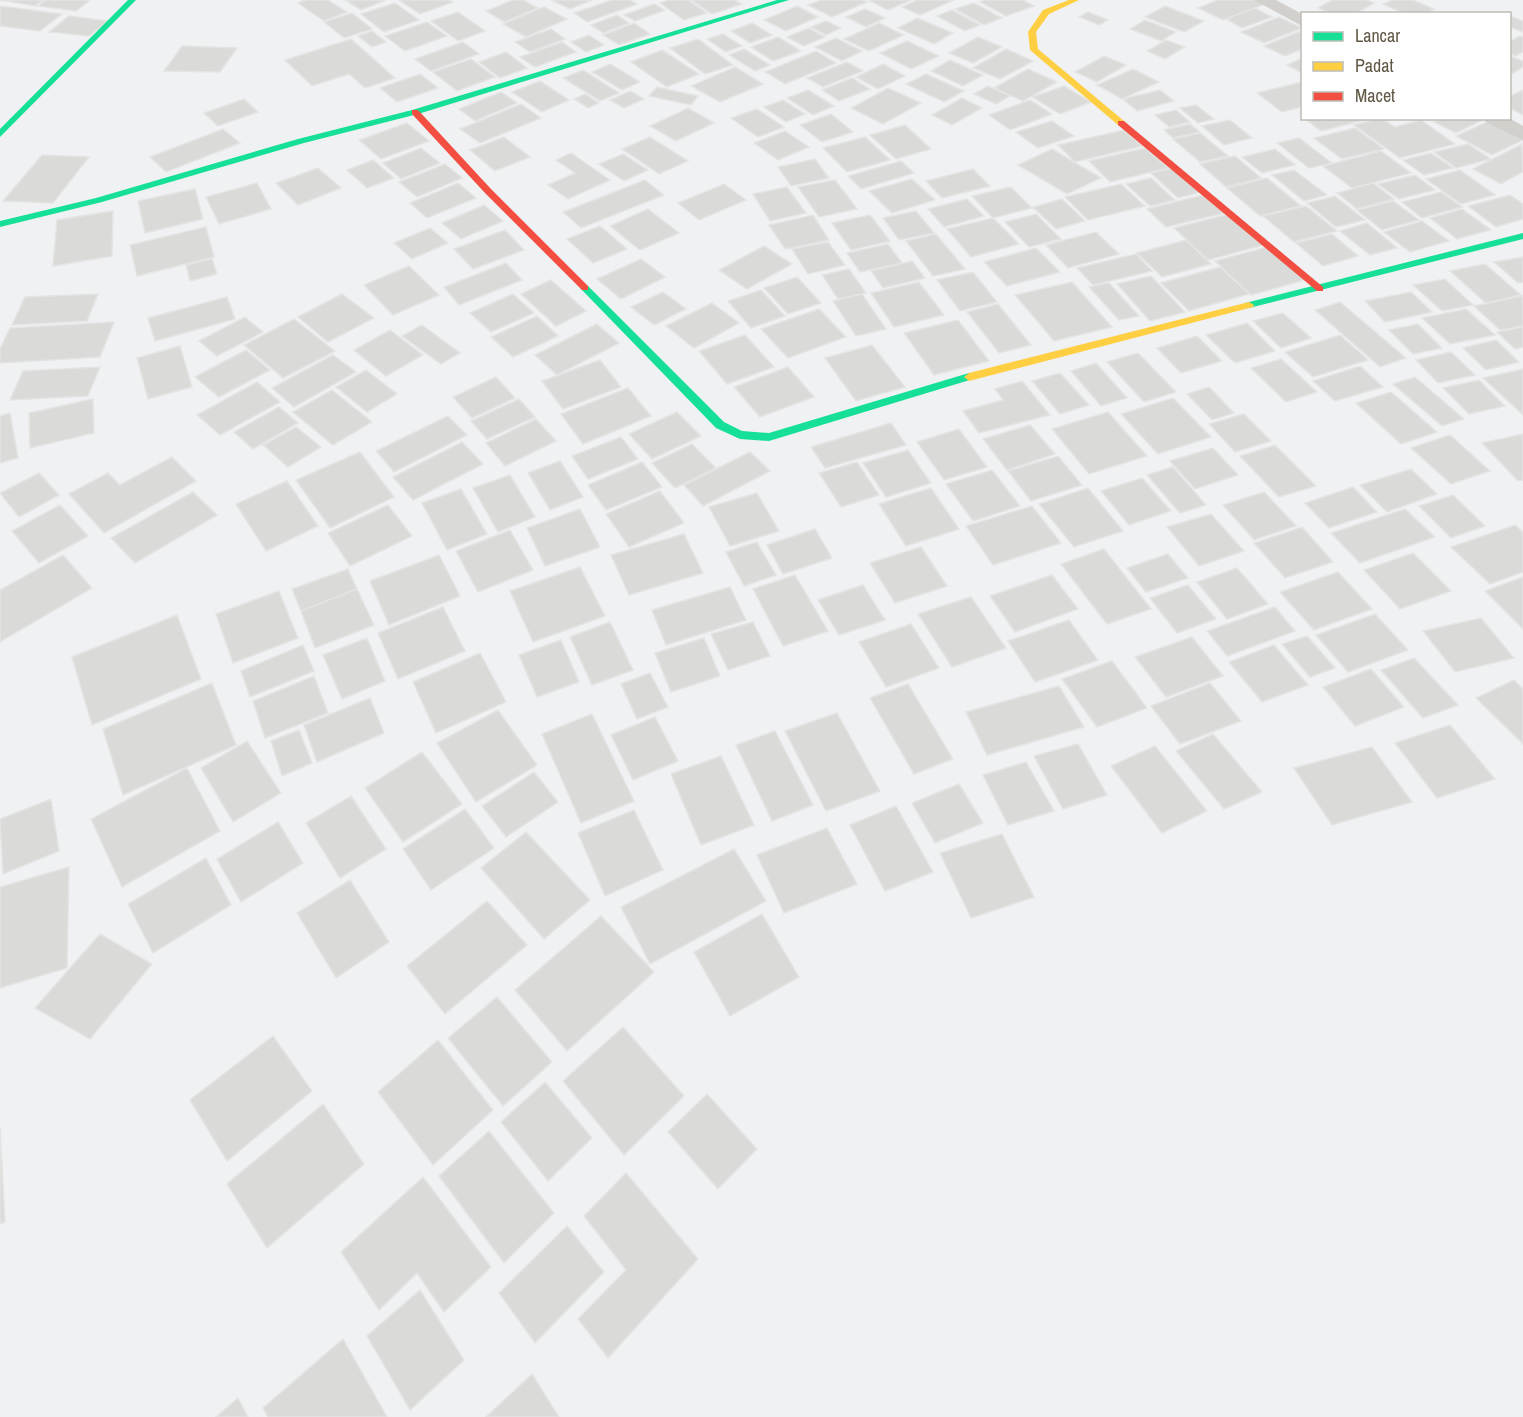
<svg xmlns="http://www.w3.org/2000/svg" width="1523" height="1417" font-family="'Archivo Narrow',sans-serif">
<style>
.building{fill:#dadad8;stroke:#e3e4e3;stroke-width:1.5}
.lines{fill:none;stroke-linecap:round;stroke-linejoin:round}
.street{fill:#d1d0cd;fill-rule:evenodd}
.fast{fill:#16e098;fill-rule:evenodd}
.slow{fill:#ffcf43;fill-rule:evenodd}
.jam{fill:#f24e42;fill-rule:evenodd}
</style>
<rect width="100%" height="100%" fill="#f0f1f2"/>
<path class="building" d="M0 0H43L35 6Z
M46 0H90L76 11 38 6Z
M305 0H328L347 12 324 21 298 3Z
M345 0H386L361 10Z
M399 0H449L453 2 420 14Z
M513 0H523L538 8 504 22 486 11Z
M551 0H592L570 9Z
M612 0H630L637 4 587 22 574 13Z
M669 0H688L707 13 684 20 660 3Z
M691 0H735L742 4 712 14Z
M821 0H862L867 2 832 17 808 5Z
M868 0H911L888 10Z
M917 0H954L920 15 902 7Z
M985 0H1023L1034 6 1006 16 980 2Z
M1218 0H1258L1265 4 1223 20 1198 8Z
M1332 0H1367L1374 3 1355 14H1332L1318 8Z
M1393 0H1413L1434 9 1424 14H1405L1383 4Z
M395 3 419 20 384 32 361 14Z
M974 3 1002 18 984 25 955 9Z
M654 4 665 10 635 21 624 15Z
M0 6 62 14 40 31 0 26Z
M797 6 818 17 786 31 764 20Z
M1165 6 1204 21 1184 32 1145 17Z
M544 7 567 19 526 37 503 24Z
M1255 8 1272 17 1242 28 1226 19Z
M865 9 885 18 866 27 846 17Z
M952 10 980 25 965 31 937 16Z
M458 12 485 31 458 41 431 21Z
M1088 12 1108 20 1099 25 1079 17Z
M352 13 372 29 344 38 324 22Z
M617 15 629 23 603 33 591 25Z
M69 16 108 21 89 36 49 32Z
M1510 16 1523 21V32L1510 27Z
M1279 17 1302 28 1264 43 1241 32Z
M917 18 953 33 934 44 898 28Z
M1145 20 1176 32 1161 41 1130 29Z
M826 21 841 28 826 35 811 27Z
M427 22 447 36 405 51 385 36Z
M634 23 650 34 619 45 603 35Z
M752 23 772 35 750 43 731 31Z
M879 23 904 35 869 51 844 39Z
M809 28 825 37 804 46 787 37Z
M551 29 565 39 530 52 515 42Z
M372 31 386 42 372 47 358 36Z
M1298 32 1302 34V49L1285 56 1264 46Z
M723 34 742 46 726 52 707 39Z
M589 35 604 45 586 52 571 42Z
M1520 36 1523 37V52L1515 56 1510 53V41Z
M778 37 801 51 773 61 751 47Z
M978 37 1002 47 973 63 949 53Z
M836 38 862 51 842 61 815 47Z
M351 39 395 78 365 88 349 74 312 86 285 60Z
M698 39 733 65 705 74 670 48Z
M1166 40 1185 47 1165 59 1147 51Z
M907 41 939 56 911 69 880 53Z
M463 42 479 54 431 71 415 59Z
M562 42 576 52 535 67 520 57Z
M182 46 237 48 220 72 164 71Z
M744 49 770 65 755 71 729 55Z
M1006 49 1033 61 1000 79 973 68Z
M662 50 699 74 667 87 631 62Z
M816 51 836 63 785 84 765 72Z
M506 52 527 68 500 78 479 62Z
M1104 56 1126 65 1097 82 1075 72Z
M1510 56 1523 61V67L1510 75Z
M1302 58V73L1287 65Z
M471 59 495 77 457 91 433 72Z
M950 60 983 75 963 86 931 71Z
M847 62 863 71 823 87 807 78Z
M610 64 640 82 622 90 592 72Z
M883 64 905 76 878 89 856 77Z
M735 67 763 84 720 102 691 86Z
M1028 69 1057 82 1023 101 994 88Z
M1133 69 1159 82 1122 99 1097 85Z
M583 70 619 93 600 101 563 78Z
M420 74 438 88 397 102 380 88Z
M926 74 964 91 944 102 906 84Z
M852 78 870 89 839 101 822 90Z
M540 81 569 100 542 112 512 92Z
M1302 82V107L1282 112 1257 93Z
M988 86 1010 96 996 104 974 94Z
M1064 86 1091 102 1060 114 1032 97Z
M657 87 698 96 691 105 649 96Z
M888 88 921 103 883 124 851 108Z
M808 90 834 106 813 115 787 98Z
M1160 90 1174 101 1137 111 1123 99Z
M1523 90V115L1510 108V96Z
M630 91 644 99 624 108 610 100Z
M501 92 517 103 475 121 459 109Z
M585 94 599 103 588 108 574 99Z
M962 98 982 108 952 125 932 115Z
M244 99 258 112 218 126 204 113Z
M783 100 805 114 786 122 764 107Z
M1030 100 1052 114 1010 130 989 115Z
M521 104 541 118 480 143 460 129Z
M1196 105 1214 119 1198 123 1180 108Z
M688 108 714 123 676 141 650 126Z
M757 109 784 127 758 137 731 118Z
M1176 110 1190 122 1169 127 1155 115Z
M831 114 853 132 822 142 800 125Z
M1304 118H1357L1361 121 1321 131Z
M1381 118 1395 127 1421 120 1455 144 1400 158 1354 125Z
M1441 118H1480L1483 120 1456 133 1434 122Z
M1230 120 1252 138 1224 145 1202 126Z
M1491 120 1523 136V140L1492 155 1456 136Z
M1052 121 1074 136 1038 148 1016 132Z
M407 123 429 141 381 159 359 140Z
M1190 124 1200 132 1173 138 1164 130Z
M905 125 931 149 896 159 870 135Z
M1355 128 1384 149 1342 159 1314 138Z
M223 129 240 143 166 172 150 157Z
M1124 130 1142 146 1075 162 1058 145Z
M785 131 809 147 778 160 754 143Z
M1200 133 1228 156 1200 162 1173 139Z
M504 137 530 157 495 171 470 150Z
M650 137 688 161 659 174 622 149Z
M865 137 890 160 847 172 823 148Z
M1299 138 1332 163 1309 168 1277 143Z
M1468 144 1491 159 1456 168 1434 152Z
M1522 144 1523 172 1501 184 1473 169Z
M421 148 440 163 401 179 383 163Z
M1145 148 1168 168 1110 182 1089 161Z
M1052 149 1101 178 1067 194 1018 165Z
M1275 149 1295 165 1262 173 1242 157Z
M1381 151 1411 173 1352 188 1323 166Z
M571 153 610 180 568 199 548 185 575 173 556 160Z
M1431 153 1453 168 1424 175 1403 160Z
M623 154 648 170 624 181 599 164Z
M42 155 89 157 53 203 3 201Z
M1235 156 1261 178 1226 187 1200 164Z
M815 159 829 178 791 186 778 167Z
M373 160 394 178 367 188 347 170Z
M901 161 914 173 861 189 848 176Z
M445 164 462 178 417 197 399 182Z
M318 168 341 188 298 205 276 183Z
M1174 168 1201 192 1178 198 1151 173Z
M973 169 990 186 942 198 926 181Z
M1294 170 1327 195 1304 201 1272 175Z
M1460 170 1495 195 1461 204 1426 179Z
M1415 175 1435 190 1399 199 1378 184Z
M1151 178 1175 200 1150 206 1126 184Z
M1267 178 1301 206 1260 216 1227 188Z
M912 179 935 200 892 213 869 191Z
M645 180 664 195 581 228 563 212Z
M835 180 857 209 819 217 798 187Z
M257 183 271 209 219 224 206 197Z
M458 183 476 198 427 218 410 203Z
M1373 183 1394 199 1357 209 1337 193Z
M724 184 746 200 699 220 678 203Z
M1121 184 1145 206 1088 220 1065 197Z
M787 187 806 213 770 221 753 194Z
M1011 187 1032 208 993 218 972 196Z
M195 189 203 219 145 233 138 201Z
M1441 192 1462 207 1422 218 1402 202Z
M1203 195 1224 213 1166 227 1147 209Z
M1510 195 1523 204V219L1496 227 1468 206Z
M1335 196 1365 220 1336 227 1307 203Z
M967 199 984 216 944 227 928 209Z
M1062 199 1085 221 1056 229 1033 207Z
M1393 201 1419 220 1382 230 1357 210Z
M484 205 503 221 461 239 442 223Z
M1306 206 1337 231 1294 242 1263 216Z
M648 209 679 233 640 250 610 226Z
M1462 209 1491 230 1457 239 1430 218Z
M113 211 112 256 53 266 57 220Z
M916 211 934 233 899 240 883 218Z
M1036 214 1061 239 1029 247 1005 222Z
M1229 214 1264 245 1208 260 1174 228Z
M813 215 829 240 785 249 769 225Z
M870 215 890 241 851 250 832 223Z
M993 218 1019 244 971 257 947 229Z
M1422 221 1449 241 1410 252 1384 232Z
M1367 223 1397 248 1370 255 1340 231Z
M600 226 627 249 593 263 567 239Z
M206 227 214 257 137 276 130 245Z
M430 228 448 243 412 259 394 243Z
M505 230 524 250 473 269 454 249Z
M1096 232 1119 254 1068 268 1046 245Z
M936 234 965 269 933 276 906 241Z
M1332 234 1358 256 1323 266 1296 243Z
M1186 240 1211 264 1162 277 1137 253Z
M828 242 845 265 808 274 792 249Z
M888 244 902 263 860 272 847 253Z
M764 246 792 264 747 289 719 270Z
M1267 247 1305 280 1251 295 1215 261Z
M1036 248 1060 272 1007 286 984 262Z
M1136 254 1152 271 1093 285 1077 268Z
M1523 257V282L1518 283 1494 262Z
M212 259 217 274 190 281 186 265Z
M641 259 665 277 621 299 597 279Z
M912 261 925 278 883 288 871 271Z
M506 263 522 280 459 305 444 287Z
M1485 264 1521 295 1486 303 1450 271Z
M409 266 439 295 393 315 364 285Z
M1220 267 1249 294 1189 311 1161 283Z
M849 269 866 293 838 299 822 275Z
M973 272 997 302 960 311 937 280Z
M1151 276 1185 312 1150 321 1117 284Z
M797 277 821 303 788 314 764 288Z
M1445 279 1473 305 1442 311 1413 285Z
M551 280 586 311 556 326 521 294Z
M919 282 944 315 894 327 871 293Z
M1072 282 1112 327 1054 341 1015 295Z
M1109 283 1139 316 1119 320 1089 287Z
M761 290 785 316 751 328 728 301Z
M663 292 686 309 654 325 631 307Z
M1411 292 1432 312 1385 322 1365 301Z
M98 294 87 321 12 325 25 297Z
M342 294 374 318 328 342 298 317Z
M513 294 534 313 491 332 470 313Z
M862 294 886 329 856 336 833 301Z
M1523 296V326L1500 330 1474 306Z
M227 297 235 319 155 341 148 318Z
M1340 302 1406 358 1380 367 1315 310Z
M712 303 739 323 694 348 666 326Z
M998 304 1031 345 999 353 967 312Z
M819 309 846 337 788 358 761 329Z
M1466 309 1495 335 1450 344 1422 318Z
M1283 313 1311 338 1281 348 1253 321Z
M537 316 558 336 513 357 491 337Z
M245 317 263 332 217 356 199 341Z
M294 319 335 351 283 378 244 345Z
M958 320 989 361 934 375 904 333Z
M114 322 100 357 0 363V349L10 328Z
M1247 323 1275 351 1235 363 1206 335Z
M597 324 619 343 557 375 535 355Z
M1418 324 1442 348 1413 354 1389 330Z
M422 325 460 353 441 364 402 336Z
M1523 327V347L1515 349 1497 332Z
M390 330 423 355 386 376 354 350Z
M745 335 774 367 727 384 699 351Z
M1340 335 1368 360 1313 377 1285 352Z
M1197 336 1222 361 1181 373 1157 348Z
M1496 340 1519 362 1486 370 1463 348Z
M872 345 905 387 856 401 825 358Z
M180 346 192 387 148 399 137 358Z
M246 350 270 370 219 397 195 377Z
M1451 352 1475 375 1438 383 1416 360Z
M1138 353 1176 392 1144 402 1107 362Z
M333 355 356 372 294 407 272 388Z
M1281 359 1317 392 1286 402 1251 368Z
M600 360 621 387 563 409 542 381Z
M1096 363 1127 398 1101 406 1071 371Z
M1360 366 1383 387 1335 401 1313 381Z
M100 367 88 396 10 400 23 371Z
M788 367 814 397 760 417 734 387Z
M1523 369V415L1483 378Z
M366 370 397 394 367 412 336 387Z
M1060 373 1089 405 1060 414 1032 381Z
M496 377 515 398 472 418 453 397Z
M1415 377 1464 419 1442 426 1393 384Z
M1479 380 1505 406 1469 414 1443 388Z
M1022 381 1050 415 979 433 963 411 1003 400 995 389Z
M257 382 280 402 220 435 197 415Z
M1209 387 1234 413 1212 420 1187 394Z
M628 388 651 416 583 444 561 414Z
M332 390 372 422 333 445 293 412Z
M1391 392 1437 432 1401 444 1356 403Z
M1173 398 1211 437 1158 454 1121 414Z
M93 399 94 433 30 448 29 413Z
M519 399 535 417 487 439 471 421Z
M279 407 298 423 253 449 234 432Z
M677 412 701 436 652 459 629 434Z
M1108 412 1147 456 1089 474 1052 429Z
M10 413 18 458 0 463V416Z
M1244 414 1271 441 1235 452 1209 424Z
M448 416 467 435 394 472 376 451Z
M536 419 556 441 505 466 486 443Z
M891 423 906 445 825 468 811 447Z
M1030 425 1055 454 1007 470 983 439Z
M296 427 321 447 288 467 263 445Z
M959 429 987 467 944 480 917 442Z
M1523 434V480L1518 481 1482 443Z
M1450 435 1490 471 1451 484 1411 448Z
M621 437 638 459 588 479 572 456Z
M462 442 483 464 413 500 393 477Z
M692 444 716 468 675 488 652 463Z
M1275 445 1316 486 1279 497 1240 456Z
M1213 448 1238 475 1195 489 1170 461Z
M908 450 931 483 886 497 863 463Z
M360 452 394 497 330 528 296 480Z
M750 452 770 471 703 506 684 485Z
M1058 456 1082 485 1031 501 1008 471Z
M172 457 196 481 104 533 69 494 108 473 120 485Z
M560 461 583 497 550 510 528 473Z
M642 462 662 487 606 510 588 485Z
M857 462 879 495 841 507 819 473Z
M1173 467 1206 505 1180 513 1147 475Z
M1411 469 1437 494 1387 512 1360 485Z
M992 470 1020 506 973 521 946 484Z
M39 473 59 495 19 517 0 493Z
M510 475 535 517 498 532 473 488Z
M1142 478 1171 511 1129 525 1101 491Z
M287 481 318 526 266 551 236 504Z
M1353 487 1377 512 1329 528 1305 503Z
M931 488 959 529 906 546 879 504Z
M1088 488 1123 531 1074 547 1039 504Z
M461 489 487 534 447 550 422 503Z
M660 491 684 523 629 547 606 514Z
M193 492 217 515 135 563 111 538Z
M1264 492 1296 526 1254 540 1223 505Z
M757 493 779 531 730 546 709 507Z
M1453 495 1485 526 1451 538 1419 506Z
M60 505 88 536 39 563 12 531Z
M388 505 412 536 350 566 328 533Z
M1032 506 1061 543 993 565 966 526Z
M580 509 600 547 545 566 527 528Z
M1405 509 1435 537 1360 563 1331 533Z
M1211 514 1244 551 1199 566 1167 527Z
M1515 525 1523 532V572L1490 584 1451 547Z
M1302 527 1333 562 1285 578 1254 543Z
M815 529 832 558 783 574 767 545Z
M510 530 533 570 478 592 456 551Z
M684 534 703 573 629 595 611 555Z
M757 542 776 575 744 586 726 552Z
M921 547 947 586 895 603 870 563Z
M1104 549 1151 609 1107 624 1061 564Z
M1413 553 1451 591 1400 609 1364 570Z
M1168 554 1188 578 1146 592 1127 568Z
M63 555 92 588 0 642V590Z
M439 555 460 596 389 625 370 581Z
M580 567 605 616 533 642 510 591Z
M1237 568 1268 604 1227 619 1197 582Z
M348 569 357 589 301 611 292 589Z
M1338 572 1372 609 1314 630 1280 592Z
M795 575 828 631 783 646 753 589Z
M1052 575 1078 609 1015 632 990 596Z
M1523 577V629L1485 591Z
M863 585 885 620 839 635 818 600Z
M1188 585 1216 619 1177 633 1150 598Z
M730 587 746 620 666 645 652 610Z
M357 589 374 625 315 648 301 611Z
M279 591 298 638 233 663 216 614Z
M971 597 1006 648 952 667 918 614Z
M443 607 465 651 398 679 378 633Z
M1275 607 1295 631 1227 656 1207 631Z
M1375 614 1408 650 1348 672 1316 635Z
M177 615 201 679 92 725 72 657Z
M1481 618 1514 658 1455 672 1423 631Z
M1069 620 1098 660 1035 682 1008 641Z
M610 622 633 670 592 685 570 637Z
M753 622 770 656 728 670 711 634Z
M911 624 939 668 886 687 859 642Z
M1307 636 1335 668 1310 677 1282 644Z
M1192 637 1223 676 1166 697 1135 657Z
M367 638 385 681 342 699 323 655Z
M704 638 720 676 671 692 655 653Z
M561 640 579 682 537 697 519 655Z
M303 645 314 671 250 697 241 671Z
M1274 645 1308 685 1262 702 1229 662Z
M480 653 506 702 436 733 413 682Z
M1414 658 1458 705 1423 718 1381 670Z
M1112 661 1147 708 1097 727 1062 679Z
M1371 669 1404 707 1355 726 1323 687Z
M650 673 668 707 637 719 621 684Z
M314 676 328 713 265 738 253 701Z
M1514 680 1523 689V744L1476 698Z
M212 683 236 745 123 795 103 729Z
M1210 683 1241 721 1180 744 1151 706Z
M908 684 953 759 914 774 870 698Z
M1059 686 1084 727 987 755 966 712Z
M370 698 384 733 317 762 304 725Z
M498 710 537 765 476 802 437 743Z
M837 713 880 791 826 811 785 731Z
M592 714 634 801 581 823 542 734Z
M655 717 678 761 633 780 611 735Z
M1450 725 1495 779 1437 798 1395 743Z
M299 730 312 763 282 776 271 741Z
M775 731 813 805 772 821 736 745Z
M1213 734 1262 792 1224 809 1176 751Z
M247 741 281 793 233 822 201 768Z
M1078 744 1107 795 1063 809 1034 756Z
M1155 746 1207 811 1162 833 1111 766Z
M1372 747 1412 802 1332 825 1294 768Z
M422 752 462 804 403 842 365 788Z
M721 756 754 825 701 845 671 774Z
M1026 762 1054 811 1008 825 983 775Z
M187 768 220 831 122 887 91 819Z
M534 772 558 802 506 837 482 806Z
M959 784 983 823 935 843 912 803Z
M351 796 386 849 340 878 306 823Z
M51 799 59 851 3 874 0 819Z
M896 806 933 872 885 891 850 825Z
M465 809 494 848 431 890 403 849Z
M634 810 663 870 605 896 578 833Z
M278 822 303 863 241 902 217 859Z
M827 828 857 884 784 913 757 855Z
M526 832 590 900 544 939 481 868Z
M1002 834 1034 897 971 918 940 853Z
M734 849 766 901 650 964 621 907Z
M206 858 231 905 153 953 128 904Z
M69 867 67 968 0 988V887Z
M350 880 389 942 336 978 297 913Z
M487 901 527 945 445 1014 407 966Z
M762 914 799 977 730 1016 694 952Z
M601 916 654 972 567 1051 515 990Z
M100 934 152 964 90 1039 35 1008Z
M497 997 552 1062 503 1106 448 1038Z
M623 1027 684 1096 624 1155 563 1081Z
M273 1036 312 1091 227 1161 190 1100Z
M438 1040 493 1110 433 1165 378 1092Z
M545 1082 592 1138 548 1181 501 1122Z
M707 1094 757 1149 718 1189 668 1132Z
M323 1104 364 1164 267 1248 227 1184Z
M0 1128 5 1222 0 1224Z
M489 1131 554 1213 504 1263 439 1176Z
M626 1173 698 1259 608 1358 578 1319 626 1270 584 1216Z
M423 1177 491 1267 444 1312 417 1273 379 1310 341 1252Z
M567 1226 604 1272 535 1343 499 1293Z
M420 1290 464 1360 410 1410 367 1336Z
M343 1339 387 1417H268L263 1408Z
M532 1374 559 1417H486Z
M238 1398 248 1417H216Z"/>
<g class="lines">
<path class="street" d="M1254 0H1276L1302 14V26Z
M1483 118H1509L1523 126V140L1486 122Z"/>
<path class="fast" d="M128 0H136L0 137V129Z
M777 0H789L418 114 304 143 102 202 0 227V221L96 198 298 139 412 110Z
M1523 233V239L1249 308 1244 305 1245 303Z
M585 285 588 286 724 422 742 431 769 433 969 373 974 377 973 379 769 441 740 439 716 428 582 290 580 288Z"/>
<path class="slow" d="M1069 0H1079L1049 14 1036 32 1038 49 1124 121V125H1118L1030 50 1028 32 1043 10Z
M1249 302 1254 305 1253 307 969 381 964 377 969 373Z"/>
<path class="jam" d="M412 110H418L491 189 588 286V290H582L485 193 412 114Z
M1118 121H1124L1323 287V291H1317L1118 125Z"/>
</g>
<rect x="1301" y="12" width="210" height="108" fill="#ffffff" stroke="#bfbcb5" stroke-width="1.5"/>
<rect x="1313" y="32" width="30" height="9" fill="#16e098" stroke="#bfbcb5" stroke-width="1.5"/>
<text x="1355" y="42" font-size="18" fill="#605745">Lancar</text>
<rect x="1313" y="62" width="30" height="9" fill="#ffcf43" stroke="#bfbcb5" stroke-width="1.5"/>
<text x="1355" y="72" font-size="18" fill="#605745">Padat</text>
<rect x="1313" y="92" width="30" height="9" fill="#f24e42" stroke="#bfbcb5" stroke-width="1.5"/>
<text x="1355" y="102" font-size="18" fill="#605745">Macet</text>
</svg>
